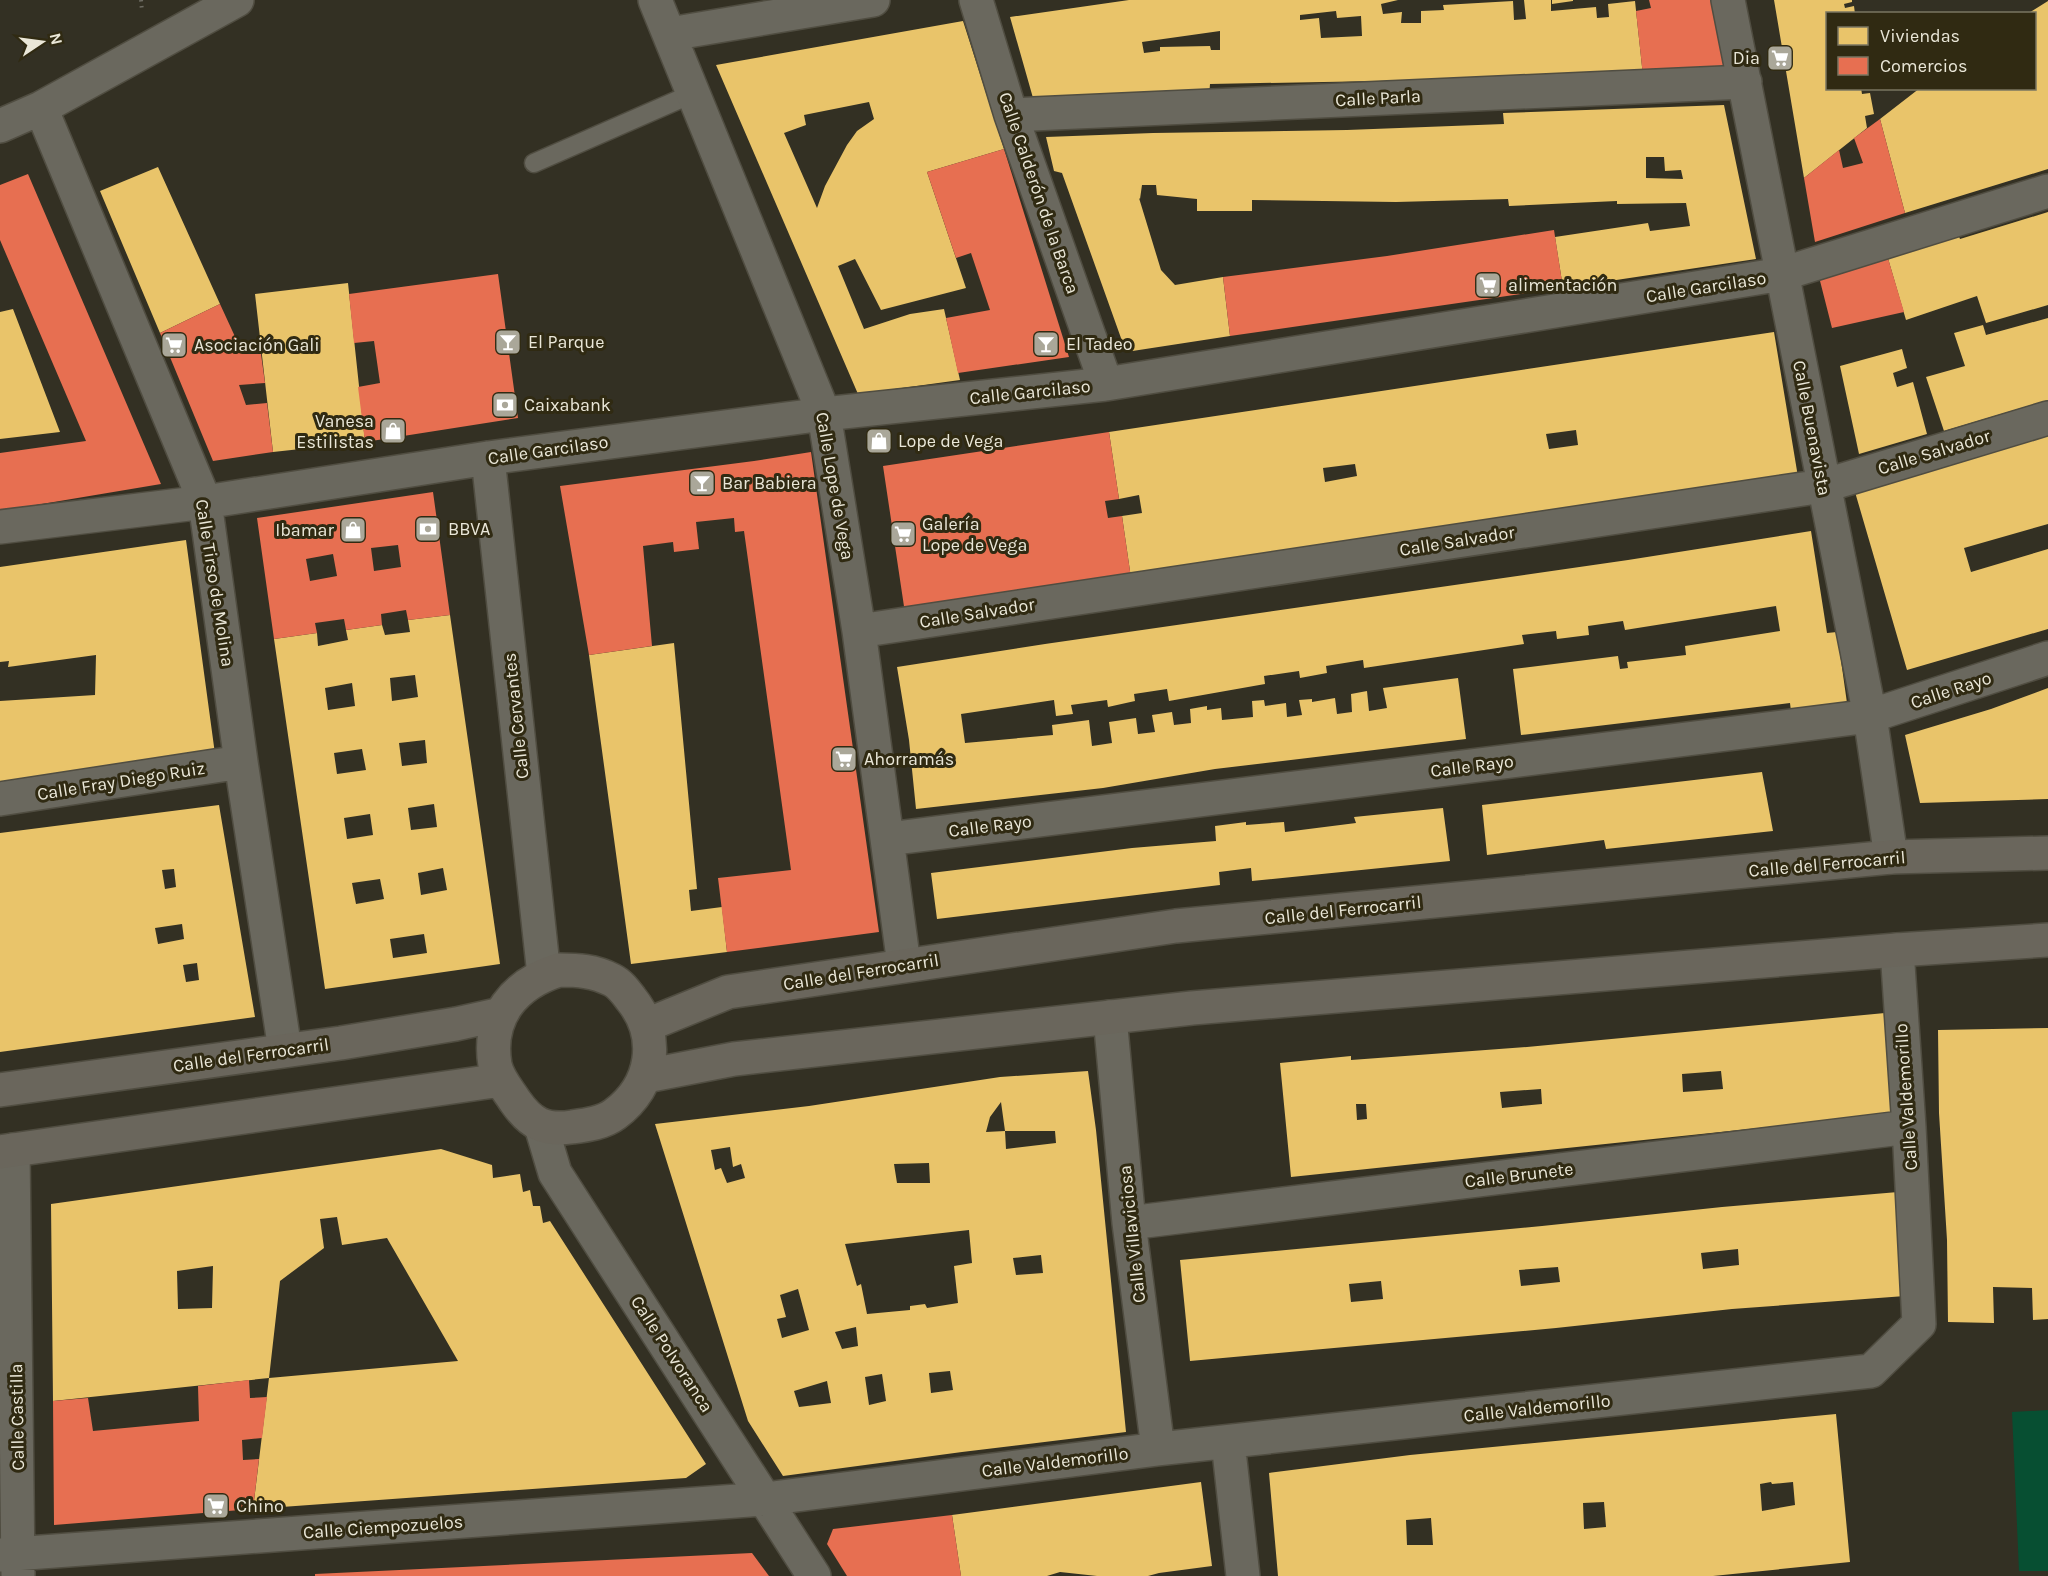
<svg xmlns="http://www.w3.org/2000/svg" width="2048" height="1576" font-family="Karla,sans-serif">
<style>
.green{fill:#074f32}
.homes{fill:#e9c46a;fill-rule:evenodd}
.shops{fill:#e76f51;fill-rule:evenodd}
.lines{fill:none;stroke-linecap:round;stroke-linejoin:round}
.lane-casing{stroke:#504d41;stroke-width:21}
.street-casing{stroke:#504d41;stroke-width:36}
.secondary-casing{stroke:#504d41;stroke-width:36}
.path{stroke:#6e6c63;stroke-width:4;stroke-dasharray:1.5 4.5;stroke-linecap:butt}
.lane{stroke:#6a685e;stroke-width:18}
.street{stroke:#6a685e;stroke-width:33}
.secondary{stroke:#6a665c;stroke-width:33}
.labels{text-anchor:middle;stroke-width:6;stroke-linejoin:round;paint-order:stroke}
.poi-label{font-size:18px;fill:#eae7d8;stroke:#302a12;text-anchor:start}
.street-label{font-size:18px;fill:#eae7d8;stroke:#302a12}
</style>
<rect width="100%" height="100%" fill="#333023"/>
<path class="green" d="M2048 1410V1571H2019L2012 1412Z"/>
<path class="homes" d="M1129 0H1398L1381 4 1383 14 1402 12 1401 23H1421V11L1444 10 1443 5 1513 1 1514 20 1526 19 1524 0H1551V11L1596 7 1597 18 1609 17 1608 4 1635 1 1643 76 1210 84 1209 97 1035 105 1010 17ZM1336 11 1337 18 1361 16 1362 36 1321 38 1319 18 1300 20V15ZM1220 31V50H1211L1210 46 1160 47V51L1144 53 1142 42Z
M1552 0H1573V1L1552 4Z
M1774 0H1852V2L1844 4 1845 8 1854 6 1855 14H1827V88H1861L1862 94 1870 93 1874 114 1865 116 1867 128 1804 178Z
M2048 1V169L1905 213 1880 119 1920 88H2034V14H2027Z
M963 21 1004 149 927 172 966 288 881 310 855 259 838 266 864 329 910 314 944 309 960 380 858 394 716 65ZM869 102 874 119 857 131 847 145 825 186 817 208 784 133 806 125 804 115Z
M1724 105 1756 259 1563 288 1555 237 1648 223 1650 231 1690 226 1686 203 1617 204V201L1509 206 1508 199 1396 202 1252 200V211H1197V199L1157 195 1156 185H1142L1140 199 1139 198 1161 270 1175 285 1223 277 1230 336 1126 352 1062 173 1054 171 1046 137 1153 133 1347 130 1504 124 1503 113ZM1646 157H1664L1665 171 1681 170 1683 179 1646 178Z
M158 167 220 304 160 333 100 191Z
M2048 212V305L1986 323 1977 296 1906 320 1887 255 1958 234 1960 239Z
M348 283 365 442 273 452 255 294Z
M13 309 60 432 0 439V312Z
M2048 318V400L1944 431 1926 377 1965 366 1954 333 1983 325 1986 335Z
M1774 332 1798 477 1131 578 1122 516 1142 513 1139 495 1119 499 1109 432ZM1576 430 1578 445 1549 449 1546 434ZM1355 464 1357 476 1325 482 1323 468Z
M1902 349 1907 368 1893 373 1897 387 1913 382 1927 434 1859 454 1840 366Z
M2048 436V524L1964 548 1971 572 2048 549V629L1907 670 1855 492Z
M1811 531 1827 633 1837 632 1847 703 1791 711 1790 703 1521 735 1513 669 1618 656 1620 669 1628 668 1627 662 1686 655 1685 646 1780 631 1776 606 1625 630 1623 621 1588 626 1589 635 1557 639 1556 631 1522 635 1524 644 1364 668 1363 660 1326 666 1327 673 1300 678 1299 671 1264 676 1265 684 1169 701 1167 689 1134 694 1135 701 1108 707 1107 700 1071 705 1073 714 1056 716 1054 700 961 714 965 743 1053 735 1052 725 1089 720 1092 746 1112 743 1109 722 1136 718 1138 734 1155 732 1152 715 1172 712 1174 725 1191 723 1190 709 1207 706V710L1221 708 1222 720 1253 717 1252 701 1264 700 1265 706 1286 703 1287 717 1302 715 1299 700 1312 699V702L1335 698 1337 714 1352 712 1351 694 1367 691 1369 711 1387 708 1383 688 1458 678 1466 739 1215 769 1103 788 916 809 909 740 897 667 1045 644 1628 560Z
M186 540 215 754 0 784V701L95 695 96 655 8 667 9 661 0 662V567Z
M450 615 500 964 325 989 274 639 317 633 318 646 348 640 346 630 382 625 385 635 410 632 408 620ZM415 675 418 697 392 701 390 678ZM352 683 355 706 328 710 325 688ZM425 740 427 763 402 766 399 743ZM362 749 366 770 337 774 334 753ZM434 804 437 827 411 830 408 808ZM370 814 373 835 347 839 344 818ZM443 868 447 890 421 895 418 873ZM380 879 384 899 356 904 352 883ZM424 934 427 953 393 958 390 939Z
M674 643 697 889 689 890 691 911 722 907 727 952 631 964 589 655Z
M2048 688V799L1920 803 1905 735 1991 709Z
M1762 772 1773 831 1606 849 1604 840 1487 855 1482 805Z
M219 805 255 1017 0 1052V833ZM174 869 176 887 165 889 162 870ZM182 924 184 939 158 944 155 928ZM197 963 199 980 186 982 183 965Z
M1443 808 1450 861 1252 881 1251 868 1219 872 1220 885 937 919 931 873 1132 848 1216 841 1215 826 1246 822V825L1284 822 1285 832 1356 823 1354 817Z
M1885 1013 1892 1114 1291 1177 1280 1063 1351 1056V1060L1527 1047ZM1721 1071 1723 1089 1683 1092 1682 1074ZM1541 1089 1542 1104 1502 1108 1500 1092ZM1356 1104H1366L1367 1119 1357 1120Z
M2048 1028V1319L2033 1320 2032 1288 1993 1287 1994 1323 1948 1322 1947 1240 1939 1113 1938 1030Z
M1088 1071 1096 1130 1126 1432 962 1452 783 1476 748 1421 655 1124 809 1106 1000 1077ZM1001 1102 1005 1131H1055L1056 1143 1006 1149 1005 1131 986 1132 990 1117ZM730 1147 733 1167 741 1164 745 1178 727 1183 721 1168 715 1170 711 1150ZM929 1163 930 1183H897L894 1164ZM969 1230 972 1263 954 1266 958 1303 927 1308 925 1304 910 1306V1310L867 1314 861 1284 857 1286 845 1244ZM1041 1255 1043 1273 1016 1275 1013 1258ZM798 1289 809 1330 782 1338 777 1319 786 1317 780 1295ZM856 1327 858 1346 842 1349 835 1332ZM950 1371 953 1390 931 1393 929 1373ZM882 1374 886 1401 869 1405 865 1377ZM827 1381 831 1403 799 1407 794 1391Z
M441 1149 492 1165 493 1178 520 1174 523 1192 530 1190 533 1206H540L543 1223 550 1221 706 1464 686 1478 253 1509 269 1378 53 1401 51 1204ZM337 1217 342 1245 387 1238 458 1361 269 1378 280 1281 324 1248 320 1219ZM213 1266 212 1308 178 1309 177 1271Z
M1898 1192 1905 1296 1732 1309 1556 1328 1190 1361 1180 1260 1542 1226 1722 1207ZM1738 1249 1739 1265 1703 1269 1701 1253ZM1558 1267 1560 1282 1521 1286 1519 1270ZM1381 1281 1383 1299 1351 1302 1349 1284Z
M1836 1414 1850 1562 1713 1576H1278L1269 1473 1410 1455ZM1771 1482 1772 1484 1793 1482 1795 1505 1762 1511 1760 1484ZM1604 1502 1606 1527 1584 1529 1583 1503ZM1431 1518 1433 1545H1407L1406 1520Z
M1201 1482 1212 1566 1159 1573 1148 1576H1097L1060 1572 1047 1576H961L952 1515Z"/>
<path class="shops" d="M1649 0H1712L1726 72 1643 76 1636 11 1651 8Z
M1880 119 1905 213 1815 242 1804 178 1839 150 1843 168 1863 163 1854 138Z
M1004 149 1069 357 958 373 946 318 990 310 971 253 956 258 927 172Z
M28 174 161 484 0 511V453L86 441 0 240V185Z
M1554 230 1563 288 1230 336 1223 277 1387 256Z
M1887 255 1904 312 1832 328 1818 273Z
M498 274 518 418 365 442 358 387 380 383 374 341 354 343 349 294Z
M220 304 243 354H261L265 383 239 385 246 405 267 403 273 452 213 461 160 333Z
M1109 432 1119 499 1105 501 1108 518 1122 516 1131 578 905 613 883 466Z
M811 452 879 932 727 952 718 878 791 870 744 531 735 532 734 518 696 522 699 549 674 552 673 542 643 546 652 646 589 655 560 486 754 461Z
M433 492 450 615 408 620 406 610 381 614 382 625 346 630 344 619 315 623 317 633 274 639 257 518ZM398 545 401 567 374 571 371 548ZM333 554 337 576 310 581 306 559Z
M249 1380 250 1398 267 1397 262 1438 242 1440 243 1460 259 1459 253 1509 54 1525 53 1401 88 1398 93 1431 199 1421 198 1386Z
M952 1515 961 1576H847L827 1544 833 1529Z
M752 1553 769 1576H315V1574Z"/>
<g class="lines">
<defs>
<path id="lane" d="M534 163 694 93"/>
<path id="street" d="M655 0 824 414 859 631 904 965
M976 0 1011 115 1106 384
M1728 0 1870 716 1891 857
M670 34 873 0
M41 108 205 502 241 762 285 1050
M1011 115 1745 82
M0 126 41 108 237 0
M488 458 544 975
M0 527 205 502 488 458 824 414 1106 384 1782 274 2048 191
M859 631 1823 486 2048 418
M0 799 241 762
M888 839 1870 716 2048 658
M1110 1017 1129 1223 1158 1449
M541 1126 555 1173 814 1576
M13 1150 18 1574
M1129 1223 1909 1127
M1228 1442 1243 1576
M0 1555 765 1499 1158 1449 1871 1371 1919 1324 1909 1127 1897 950"/>
<path id="secondary" d="M559 970C578 970 594 971 612 980 620 984 625 991 631 999 661 1036 654 1085 615 1114 603 1123 587 1125 572 1127 545 1131 531 1124 515 1101 508 1090 498 1079 495 1065 487 1017 514 984 559 970Z
M647 1025 728 992 1176 926 1891 857 2048 853
M646 1076 734 1059 1192 1008 1897 950 2048 940
M0 1090 341 1043 456 1024 501 1014
M0 1152 501 1080"/>
</defs>
<use href="#lane" class="lane-casing"/>
<use href="#street" class="street-casing"/>
<use href="#secondary" class="secondary-casing"/>
<path class="path" d="M141 0 142 11"/>
<use href="#lane" class="lane"/>
<use href="#street" class="street"/>
<use href="#secondary" class="secondary"/>
</g>
<defs>
<symbol id="supermarket-square" viewBox="-11 -11 22 22"><rect x="-9" y="-9" width="18" height="18" rx="4" fill="#aaa799" stroke="#302a12"/><path d="M-6-5.5h2.5l.6 2H6L4.5 2H-2.5L-4.4-4H-6ZM-1.5 3.2a1.3 1.3 0 1 0 .1 0ZM3 3.2a1.3 1.3 0 1 0 .1 0Z" fill="#fff"/></symbol>
<symbol id="bar-square" viewBox="-11 -11 22 22"><rect x="-9" y="-9" width="18" height="18" rx="4" fill="#aaa799" stroke="#302a12"/><path d="M-6-5H6L.8 .8V4.5H3.5V6h-7V4.5H-.8V.8Z" fill="#fff"/></symbol>
<symbol id="bank-square" viewBox="-11 -11 22 22"><rect x="-9" y="-9" width="18" height="18" rx="4" fill="#aaa799" stroke="#302a12"/><path d="M-6-4H6V4H-6ZM0-2.3a2.3 2.3 0 1 0 0 4.6a2.3 2.3 0 1 0 0-4.6Z" fill="#fff"/></symbol>
<symbol id="shop-square" viewBox="-11 -11 22 22"><rect x="-9" y="-9" width="18" height="18" rx="4" fill="#aaa799" stroke="#302a12"/><path d="M-5-2.5h2.3a2.7 3.5 0 0 1 5.4 0H5L5.5 6h-11ZM-1.5-2.5h3a1.5 2.3 0 0 0-3 0Z" fill="#fff"/></symbol>
</defs>
<g fill-rule="evenodd">
<use href="#supermarket-square" x="1765" y="43" width="30" height="30"/>
<use href="#supermarket-square" x="1473" y="270" width="30" height="30"/>
<use href="#bar-square" x="493" y="327" width="30" height="30"/>
<use href="#bar-square" x="1031" y="329" width="30" height="30"/>
<use href="#supermarket-square" x="159" y="330" width="30" height="30"/>
<use href="#bank-square" x="490" y="390" width="30" height="30"/>
<use href="#shop-square" x="378" y="416" width="30" height="30"/>
<use href="#shop-square" x="864" y="426" width="30" height="30"/>
<use href="#bar-square" x="687" y="468" width="30" height="30"/>
<use href="#bank-square" x="413" y="514" width="30" height="30"/>
<use href="#shop-square" x="338" y="515" width="30" height="30"/>
<use href="#supermarket-square" x="888" y="519" width="30" height="30"/>
<use href="#supermarket-square" x="829" y="744" width="30" height="30"/>
<use href="#supermarket-square" x="201" y="1491" width="30" height="30"/>
</g>
<g class="labels">
<g class="poi-label">
<text x="1760" y="64" text-anchor="end">Dia</text>
<text x="1508" y="291">alimentación</text>
<text x="528" y="348">El Parque</text>
<text x="1066" y="350">El Tadeo</text>
<text x="194" y="351">Asociación Gali</text>
<text x="524" y="411">Caixabank</text>
<text x="374" y="427" text-anchor="end">Vanesa<tspan x="374" dy="21">Estilistas</tspan></text>
<text x="898" y="447">Lope de Vega</text>
<text x="722" y="489">Bar Babiera</text>
<text x="922" y="530">Galería<tspan x="922" dy="21">Lope de Vega</tspan></text>
<text x="448" y="535">BBVA</text>
<text x="334" y="536" text-anchor="end">Ibamar</text>
<text x="864" y="765">Ahorramás</text>
<text x="236" y="1512">Chino</text>
</g>
<g class="street-label">
<text transform="translate(1378 98) rotate(-3)" y="6">Calle Parla</text>
<text transform="translate(1039 193) rotate(71)" y="6">Calle Calderón de la Barca</text>
<text transform="translate(1706 287) rotate(-9)" y="6">Calle Garcilaso</text>
<text transform="translate(1030 392) rotate(-6)" y="6">Calle Garcilaso</text>
<text transform="translate(1812 428) rotate(79)" y="6">Calle Buenavista</text>
<text transform="translate(548 450) rotate(-8)" y="6">Calle Garcilaso</text>
<text transform="translate(1934 452) rotate(-17)" y="6">Calle Salvador</text>
<text transform="translate(835 486) rotate(80)" y="6">Calle Lope de Vega</text>
<text transform="translate(1457 541) rotate(-9)" y="6">Calle Salvador</text>
<text transform="translate(215 583) rotate(81)" y="6">Calle Tirso de Molina</text>
<text transform="translate(977 613) rotate(-9)" y="6">Calle Salvador</text>
<text transform="translate(1951 690) rotate(-18)" y="6">Calle Rayo</text>
<text transform="translate(516 716) rotate(-96)" y="6">Calle Cervantes</text>
<text transform="translate(1472 766) rotate(-7)" y="6">Calle Rayo</text>
<text transform="translate(121 781) rotate(-9)" y="6">Calle Fray Diego Ruiz</text>
<text transform="translate(990 826) rotate(-7)" y="6">Calle Rayo</text>
<text transform="translate(1827 864) rotate(-5)" y="6">Calle del Ferrocarril</text>
<text transform="translate(1343 910) rotate(-6)" y="6">Calle del Ferrocarril</text>
<text transform="translate(861 972) rotate(-9)" y="6">Calle del Ferrocarril</text>
<text transform="translate(251 1055) rotate(-8)" y="6">Calle del Ferrocarril</text>
<text transform="translate(1906 1097) rotate(-94)" y="6">Calle Valdemorillo</text>
<text transform="translate(1519 1175) rotate(-7)" y="6">Calle Brunete</text>
<text transform="translate(1132 1234) rotate(-96)" y="6">Calle Villaviciosa</text>
<text transform="translate(672 1354) rotate(57)" y="6">Calle Polvoranca</text>
<text transform="translate(1537 1408) rotate(-6)" y="6">Calle Valdemorillo</text>
<text transform="translate(17 1417) rotate(-91)" y="6">Calle Castilla</text>
<text transform="translate(1055 1462) rotate(-7)" y="6">Calle Valdemorillo</text>
<text transform="translate(383 1527) rotate(-4)" y="6">Calle Ciempozuelos</text>
</g>
</g>
<rect x="1826" y="12" width="210" height="78" fill="#302a12" stroke="#7a7661" stroke-width="1.5"/>
<rect x="1838" y="27" width="30" height="18" fill="#e9c46a" stroke="#7a7661" stroke-width="1.5"/>
<text x="1880" y="42" font-size="18" fill="#eae7d8">Viviendas</text>
<rect x="1838" y="57" width="30" height="18" fill="#e76f51" stroke="#7a7661" stroke-width="1.5"/>
<text x="1880" y="72" font-size="18" fill="#eae7d8">Comercios</text>
<g transform="translate(42 42) rotate(77)" stroke="#302a12" stroke-width="4.5" paint-order="stroke">
<path d="M0-4.5L10 22L0 15L-10 22Z" fill="#eae7d8"/>
<text y="-9" font-size="16" font-weight="bold" text-anchor="middle" fill="#eae7d8">N</text>
</g>
</svg>
